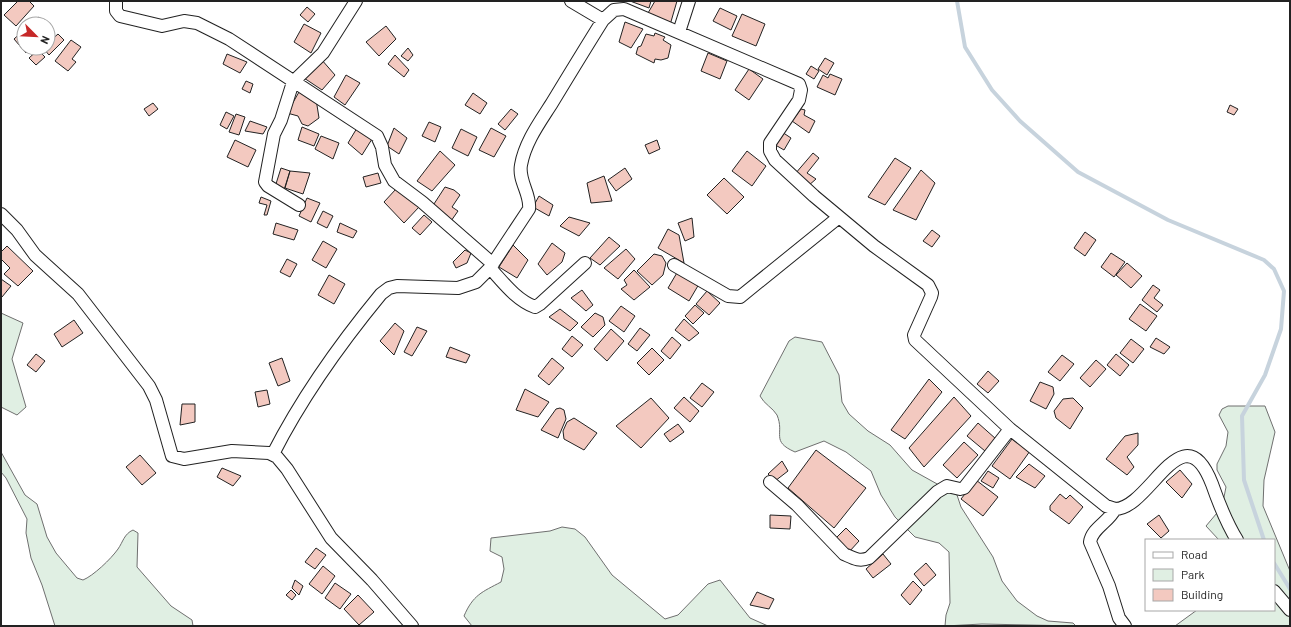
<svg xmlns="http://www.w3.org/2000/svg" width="1291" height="627" font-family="Barlow,sans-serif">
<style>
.green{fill:#e0efe3;stroke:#6f6f6f}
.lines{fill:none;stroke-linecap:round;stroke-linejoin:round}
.stream{stroke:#c7d3dd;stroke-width:4}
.building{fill:#f3c9c0;stroke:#222}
.street-casing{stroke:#222;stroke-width:14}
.street{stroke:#fff;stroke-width:12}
</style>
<rect width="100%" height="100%" fill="#fff"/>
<path class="green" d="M1 313 23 323 12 359 26 407 17 415 1 407Z
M795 337 822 342 839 375 842 402 849 414 868 431 890 445 912 470 957 495 961 507 993 557 1002 581 1017 601 1037 616 1048 621 1073 623 1076 626 982 624 945 626 946 615 950 603 949 552 939 543 915 537 895 517 881 495 871 471 846 452 824 441 795 452C770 441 785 434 777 415 773 408 764 404 760 396L789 341Z
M1228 406H1265L1275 432 1264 480 1263 506 1290 571V626H1175L1197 610H1274V540H1219L1206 526 1222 507 1226 487 1217 470V464L1226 446 1228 432 1219 415 1222 409Z
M1 452 25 495 37 504 47 537 56 553 77 578 83 580C93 576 111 559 118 549 123 542 124 534 133 530L138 533 137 567 171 606 192 620 193 626H55L42 585 31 558 26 533 27 519 6 478 1 472Z
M562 527 575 529 585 537 612 575 665 619 678 615 708 584 720 580 750 618 768 626H472L464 616C473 595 482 592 501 582L504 569 502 557 490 551 491 538 550 531Z"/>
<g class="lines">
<path class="stream" d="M957 1 965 47 992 90 1020 121 1078 172 1168 220 1264 260 1274 269 1284 291 1281 329 1265 375 1242 416 1244 480 1264 540
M1274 563 1290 589"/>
</g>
<path class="building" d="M18 1H29L34 6 16 26 4 15Z
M630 1H651L649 8Z
M655 1H677L670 25 648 13Z
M307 7 315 14 308 22 300 15Z
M720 8 737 16 731 30 713 21Z
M742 14 765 24 756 46 732 36Z
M39 17 42 21 44 19 50 25 48 27V24H30Z
M625 22 643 29 631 48 619 42Z
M304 24 321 33 311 53 294 42Z
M386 26 396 39 379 56 366 42Z
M24 30V48H31L26 53 14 39Z
M655 33 665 37 663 40 671 45 668 58 661 60 655 59 654 63 636 54 638 47 641 46 646 34 654 36Z
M58 34 64 40 49 55 43 48H48V39L50 41Z
M71 40 81 47 72 59 76 62 68 71 55 61Z
M408 48 413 55 408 61 401 56Z
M38 50 45 57 36 65 29 58Z
M708 53 727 61 720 79 701 71Z
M227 54 247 62 240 73 223 64Z
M395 55 409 70 404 77 388 64Z
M825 58 834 63 827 75 818 69Z
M321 59 335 75 322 90 304 78Z
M811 66 819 71 814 79 806 74Z
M749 69 763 79 749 100 735 90Z
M830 74 842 79 835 95 817 87 823 75 828 78Z
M346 75 360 83 345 105 334 97Z
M246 81 253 84 250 93 242 89Z
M299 92 316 99 319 118 308 126 302 124 298 116 287 113Z
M473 93 487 103 480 114 465 105Z
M153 103 158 109 149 116 144 109Z
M1230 105 1238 109 1234 115 1227 112Z
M511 109 518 114 505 130 498 124Z
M801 109 805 110 804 115 815 121 809 133 792 121Z
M226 112 234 116 227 129 220 125Z
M236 114 245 117 239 135 229 132Z
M250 121 267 127 263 134 245 131Z
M429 122 441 127 435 142 422 136Z
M302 127 319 134 314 146 298 140Z
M357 128 372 139 362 155 348 143Z
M394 128 407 138 399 154 387 146Z
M491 128 506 136 494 157 479 150Z
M461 129 477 137 468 156 452 148Z
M779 130 791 138 784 150 772 143Z
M321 136 339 143 333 159 315 149Z
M235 140 256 150 248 167 227 157Z
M657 140 660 149 649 154 645 145Z
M440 151 455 165 432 191 417 181Z
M747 151 766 166 752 186 732 171Z
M813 153 819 158 807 173 816 179 808 186 795 174Z
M895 158 911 168 885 205 868 197Z
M281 168 290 171 284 190 275 187Z
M625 168 632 179 616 191 608 180Z
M921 170 935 183 916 220 893 210Z
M290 171 310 173 303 194 285 188Z
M378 173 381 183 366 187 363 177Z
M604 176 612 201 591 203 587 183Z
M724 178 744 197 727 214 707 195Z
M445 187 454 190 460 195 452 207 458 211 451 221 432 207Z
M396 189 419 207 404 223 384 202Z
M539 196 553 205 549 216 533 207Z
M261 197 271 201 267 215H264L267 205 259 203Z
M307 198 320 203 311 222 299 216Z
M323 211 333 216 327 228 317 223Z
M424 215 432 222 420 235 412 228Z
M569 217 590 223 579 236 560 226Z
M692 218 694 237 685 241 678 223Z
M276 223 298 230 294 240 273 234Z
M340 223 357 231 353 238 337 232Z
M668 229 679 235 684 263 658 248Z
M932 230 940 236 932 247 923 241Z
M1085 232 1096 240 1085 256 1074 248Z
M609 237 620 246 600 265 590 258Z
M323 241 337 249 326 268 312 260Z
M552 243 565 253 562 262 547 275 538 264Z
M513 245 528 260 517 278 499 267Z
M7 246 33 271 18 286 4 274 10 268 1 259V252Z
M626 249 635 259 618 279 604 268Z
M465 250 471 253 467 263 456 268 453 262Z
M1111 253 1125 262 1114 277 1101 267Z
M654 254 662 256 666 263 663 275 652 285 637 271Z
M287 259 297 264 290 277 280 272Z
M1127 263 1142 276 1131 288 1116 275Z
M634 270 650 287 634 300 621 289 627 285 624 280Z
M678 271 699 284 689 301 668 288Z
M329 275 345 284 334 304 318 295Z
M1 279 11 286 2 297 1 296Z
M1153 285 1160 290 1154 298 1163 305 1157 312 1142 300Z
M582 290 593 305 586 311 571 298Z
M707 291 720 303 709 315 696 304Z
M1140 304 1157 316 1146 331 1129 319Z
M695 305 704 313 693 324 685 316Z
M621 306 635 316 624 332 609 321Z
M560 309 578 323 570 331 549 317Z
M595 313 603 317 605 325 593 337 581 327Z
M684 319 699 333 689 341 675 330Z
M74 320 83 333 62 347 54 334Z
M395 323 404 331 394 355 380 341Z
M417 327 427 331 412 356 404 352Z
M640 328 650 335 637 351 628 344Z
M611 329 624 341 607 361 594 349Z
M572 336 583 345 572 357 562 349Z
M672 337 681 345 670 359 661 351Z
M1156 338 1170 347 1164 354 1150 347Z
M1131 339 1144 349 1133 363 1120 353Z
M450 347 470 355 466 363 446 357Z
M652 348 664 360 649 375 637 363Z
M36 354 45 361 36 372 27 365Z
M1116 354 1129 365 1120 376 1107 365Z
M1062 355 1074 364 1060 381 1048 372Z
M282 358 290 381 278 386 269 363Z
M552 358 564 368 549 385 538 376Z
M1096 360 1106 369 1090 387 1080 378Z
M988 371 999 381 988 393 977 384Z
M929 379 942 392 905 439 891 430Z
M1040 382 1053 387 1054 394 1046 409 1030 401Z
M702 383 714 392 702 407 690 398Z
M525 389 549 402 538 417 516 410Z
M267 390 270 404 258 407 255 392Z
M684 397 699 411 690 422 674 408Z
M954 397 971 416 924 467 909 448Z
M651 398 669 418 641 448 616 426Z
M1073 398 1083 408 1070 429 1056 418 1054 411 1063 399Z
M182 404H195V422L180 425Z
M560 408 564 410 566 419 558 438 541 430 556 409Z
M574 418 597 433 584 450 564 439 563 431 567 422Z
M978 423 996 439 985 451 967 436Z
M678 424 684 432 670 442 664 434Z
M1138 433V445L1127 457 1134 467 1127 475 1106 459 1125 436Z
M1012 439 1030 451 1010 479 992 466Z
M964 442 978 455 957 478 943 465Z
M816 450 866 488 834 528 788 488Z
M140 455 156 473 142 485 126 467Z
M782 461 788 471 775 481 768 474Z
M1029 464 1045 476 1035 488 1016 477Z
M222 468 241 476 233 486 217 477Z
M1180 470 1192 484 1182 498 1166 482Z
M988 471 999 478 993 488 981 481Z
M976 480 998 497 983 516 961 499Z
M1060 494 1066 499 1070 495 1083 507 1069 524 1050 510V506Z
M770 515 791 516 790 529 770 528Z
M1159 515 1169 531 1161 538 1147 524Z
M846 528 859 541 849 552 834 540Z
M316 548 326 555 315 569 305 562Z
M883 554 891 564 873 578 866 569Z
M926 563 936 575 924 586 914 574Z
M323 566 335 576 322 594 309 584Z
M295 580 303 586 299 595 292 588Z
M913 581 922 590 910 605 901 595Z
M335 583 351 594 340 609 325 598Z
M291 590 296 595 292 600 286 595Z
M757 592 774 599 769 609 750 605Z
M358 595 374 612 359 625 344 609Z"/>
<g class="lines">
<defs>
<path id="street" d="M116 1V11L120 16 162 26 184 21 197 23 229 39 377 136 382 147 385 165 394 181 422 202 493 264
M571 1 603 20
M679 32 689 1
M299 205 268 186 265 182 274 134 281 120 293 82 323 53 356 1
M1 214 17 230 35 255 78 294 149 386 156 400 172 456 184 459 232 451 269 453 277 457 287 469 331 538 372 580 412 626
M674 265 728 296 740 297 839 217
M490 268C503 282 516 300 535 307L540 304 585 263
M273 454C303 395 339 345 381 294L389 288 397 286 458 288 476 282 490 268 529 209C531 194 518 181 521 165 525 142 540 122 552 103 569 75 586 47 603 20L614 10 624 9 799 84 801 90 799 100 770 143V151L775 160 814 196 874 246 928 285 932 293 931 297 914 335 915 340 1010 429 1106 506 1115 509C1150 509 1183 409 1212 484 1219 504 1226 522 1237 540
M770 482 797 505 844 554C853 558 859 562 869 558L937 492 947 486 960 489 964 488 1010 429
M1115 509C1109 522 1092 528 1090 542L1109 586 1119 618 1125 626
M1274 591 1290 610"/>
</defs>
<use href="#street" class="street-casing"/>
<use href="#street" class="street"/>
</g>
<rect width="1291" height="627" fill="none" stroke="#222222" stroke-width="4"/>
<rect x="1145" y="539" width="130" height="72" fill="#ffffff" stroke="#a7a7a7"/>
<rect x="1153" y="552" width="20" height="6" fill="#ffffff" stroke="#a7a7a7"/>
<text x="1181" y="559" font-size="12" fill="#222222">Road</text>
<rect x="1153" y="569" width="20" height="12" fill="#e0efe3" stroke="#a7a7a7"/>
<text x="1181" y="579" font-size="12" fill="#222222">Park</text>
<rect x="1153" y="589" width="20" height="12" fill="#f3c9c0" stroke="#a7a7a7"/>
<text x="1181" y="599" font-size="12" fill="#222222">Building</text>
<g transform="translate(36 36) rotate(114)"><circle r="19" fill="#ffffff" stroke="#a7a7a7"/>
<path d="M0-3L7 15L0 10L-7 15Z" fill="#c62828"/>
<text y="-6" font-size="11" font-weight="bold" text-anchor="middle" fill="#222222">N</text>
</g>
</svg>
